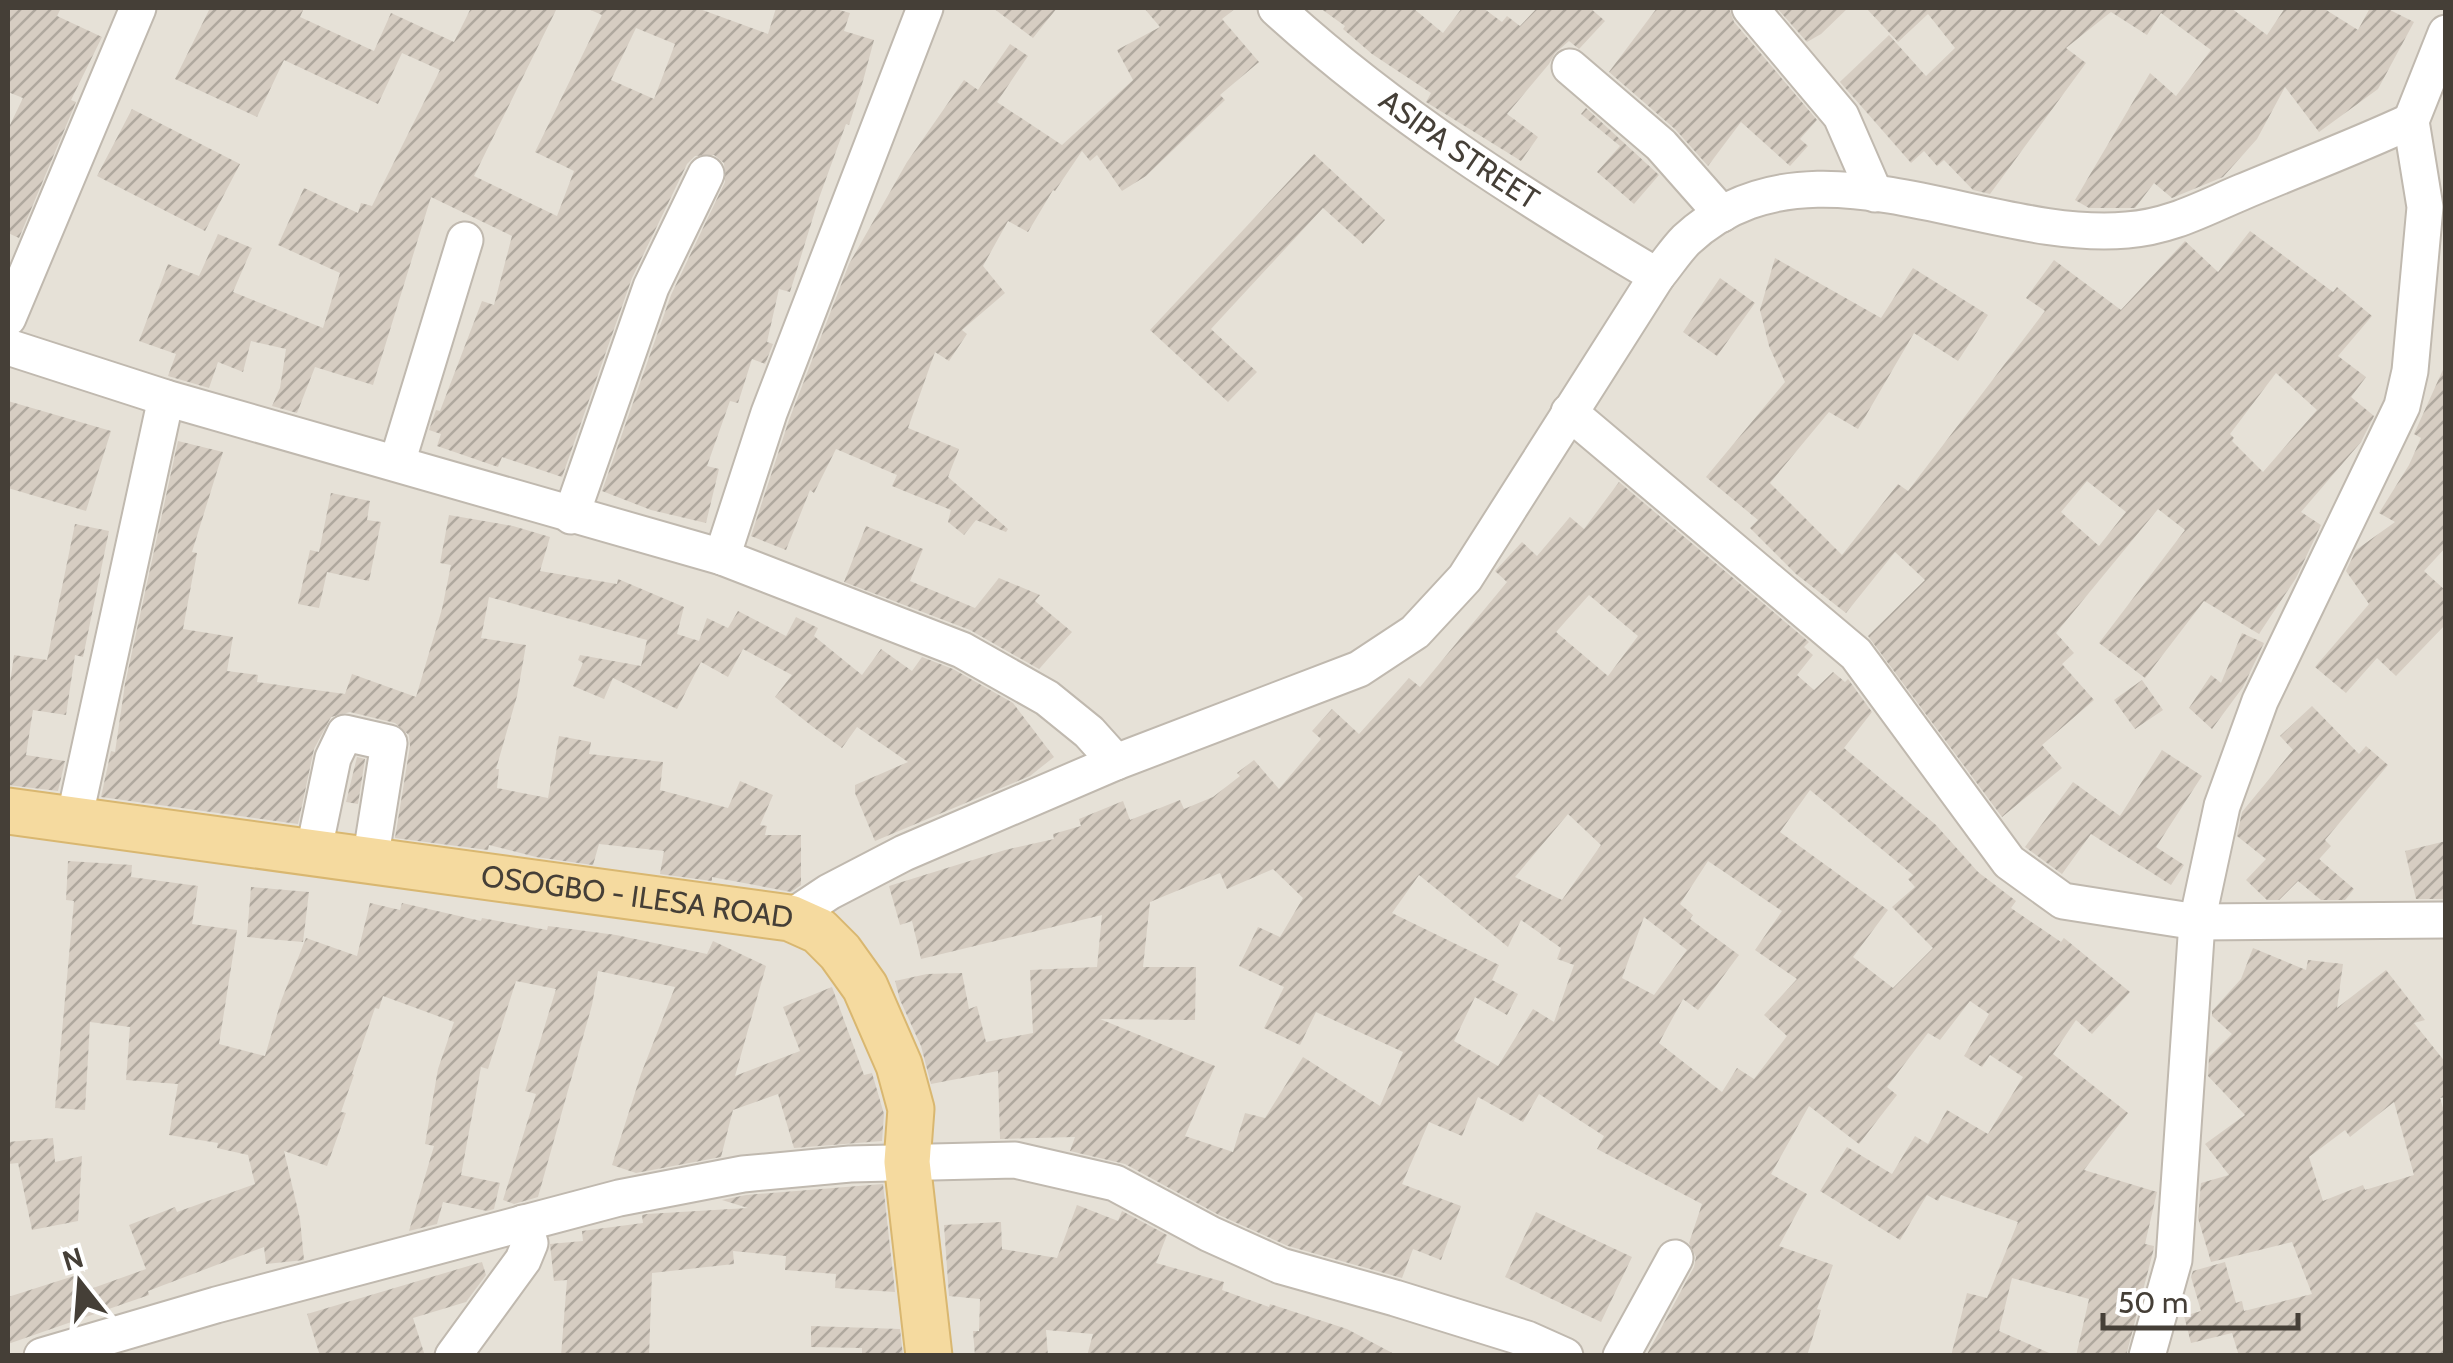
<svg xmlns="http://www.w3.org/2000/svg" width="2453" height="1363" font-family="Cabin,sans-serif">
<style>
.residential{fill:#e6e1d7}
.building{fill:url(#building-hatch);fill-rule:evenodd}
.lines{fill:none;stroke-linecap:round;stroke-linejoin:round}
.minor-casing{stroke:#c0b9af;stroke-width:39}
.major-casing{stroke:#d9b770;stroke-width:49}
.minor{stroke:#fff;stroke-width:35}
.major{stroke:#f5da9f;stroke-width:45}
.labels{text-anchor:middle;stroke-width:8;stroke-linejoin:round;paint-order:stroke}
.street-label{font-size:30px;fill:#453f37;stroke:#fff}
</style>
<defs>
<pattern id="building-hatch" width="6" height="6" patternUnits="userSpaceOnUse" patternTransform="scale(2.5)"><rect width="6" height="6" fill="#d6cdc2"/><path d="M-1 1l2-2M0 6l6-6M5 7l2-2" fill="none" stroke="#afa89e"/></pattern>
</defs>
<rect width="100%" height="100%" fill="#f2efe8"/>
<path class="residential" d="M8 8H2445V1355H8Z"/>
<path class="building" d="M8 8H61L57 16 102 37 71 100 76 102 19 238 8 233V129L23 98 8 92Z
M210 8H304L300 17 374 51 391 13 454 42 471 8H557L474 176 557 216 574 171 535 152 602 15 586 8H697L768 34 776 8H832L850 13 844 31 874 40 863 81 849 125 846 124 819 198 790 292 779 289 767 342 773 344 765 364 752 359 738 403 730 401 707 466 719 469 706 523 651 510 602 491 671 295 725 182 724 163 714 155 695 156 687 164 632 278 562 477 502 457 498 467 437 446 441 434 429 430 436 410 440 411 482 301 494 305 512 236 431 197 373 385 315 367 297 413 272 406 280 388 286 349 251 341 243 372 218 362 209 388 168 376 176 354 139 341 168 264 199 276 218 234 252 248 233 292 323 328 340 273 278 245 304 188 358 213 361 203 372 206 440 70 402 53 378 104 284 60 257 117 175 79ZM636 28 675 44 654 99 611 80Z
M993 8H1057L1033 38Z
M1144 8H1236L1222 19 1259 62 1220 95 1225 100 1146 176 1122 191 1097 155 1090 161 1082 151 1055 191 1053 190 1028 232 1008 221 983 266 1005 293 962 330 967 334 949 361 935 352 908 428 959 449 948 477 1008 529 1006 532 976 520 964 535 948 522 951 510 892 486 897 475 836 449 814 493 810 490 786 550 751 536 789 420 849 264 907 162 964 80 978 90 1010 44 1028 56 997 102 1062 145 1133 80 1117 50 1160 27Z
M1320 8H1413L1443 33 1462 8H1483L1502 22 1507 16 1520 26 1537 8H1590L1605 21 1579 49 1569 41 1555 53 1549 64 1507 114 1538 137 1521 161 1426 102 1431 93 1372 54 1343 29 1345 26Z
M1657 8H1729L1734 22 1817 120 1800 139 1808 146 1790 166 1741 122 1708 166 1675 129 1609 72Z
M1777 8H1848L1821 34 1807 42Z
M1866 8H2231L2267 35 2285 8H2323L2358 30 2370 8H2386L2414 22 2378 89 2319 132 2285 87 2257 139 2223 177 2172 198 2154 183 2135 208H2089L2075 200 2150 73 2176 96 2211 50 2161 13 2147 35 2111 12 2066 48 2086 63 1990 194 1973 190 1944 160 1937 166 1924 151 1911 163 1840 82 1889 35 1926 76 1955 48 1928 14 1898 42Z
M1586 108 1659 175 1634 204 1597 172 1620 146 1581 114Z
M132 109 240 164 205 231 97 176Z
M1314 154 1385 220 1363 244 1323 208 1211 329 1257 372 1228 402 1150 330Z
M2250 231 2333 292 2337 287 2372 316 2338 356 2366 377 2351 397 2374 416 2361 442 2301 512 2321 525 2296 578 2259 634 2204 601 2145 678 2099 643 2185 530 2158 509 2056 633 2074 653 2062 664 2094 700 2042 745 2062 768 2002 817 1868 636 1925 580 1895 552 1846 613 1796 574 1750 528 1758 520 1706 477 1785 382 1769 346 1760 310 1775 258 1881 318 1913 268 1988 315 1958 361 1914 333 1858 429 1829 412 1770 483 1842 555 1898 484 1908 491 2045 311 2026 298 2054 260 2121 310 2185 241 2218 272ZM2276 373 2317 410 2263 472 2232 441 2234 438 2230 434ZM2087 481 2126 512 2099 546 2061 512Z
M1720 278 1755 303 1717 356 1683 332Z
M2446 363V547L2424 571 2446 591V624L2396 676 2377 658 2346 693 2315 667 2369 604 2346 571 2356 550 2395 522 2379 513 2409 465 2421 438 2414 434Z
M8 401 111 431 86 511 8 488Z
M178 441 223 452 192 552 197 553 183 629 233 637 227 671 258 675 257 682 345 694 352 674 416 697 442 609 451 565 440 563 449 515 513 526 550 537 540 571 617 584 618 579 684 607 677 634 699 641 707 618 728 628 738 611 786 636 796 617 818 628 814 636 862 675 881 649 912 671 922 657 953 669 1013 703 1054 757 1030 776 875 841 855 793V785L908 762 857 727 842 748 813 727 775 697 792 675 743 649 728 677 701 662 677 709 613 678 604 699 573 686 583 663 578 660 580 655 641 666 647 640 489 597 481 638 526 645 517 696 496 769H499L497 788 548 798 559 736 591 742 589 754 663 762 660 790 728 808 740 781 773 795 760 825 767 826 765 835H801V885L791 892 712 877V881L660 874 664 851 599 844 593 865 536 857 489 845 488 850 395 838 410 746 409 735 395 723 350 712 331 717 314 749 298 824 101 797 111 751 115 752 125 684Z
M1619 482 1809 642 1804 647 1813 655 1797 675 1814 690 1833 672 1845 682 1848 679 1872 712 1844 748 1936 825 1978 872 2016 901 2011 908 2061 942 2064 938 2130 992 2092 1034 2076 1020 2053 1054 2128 1113 2084 1170 2157 1192 2145 1244 2154 1246 2153 1252 2126 1356H2076L2089 1299 2012 1278 1999 1331 2056 1356H1951L1967 1293 1987 1298 2018 1222 1941 1195 1938 1201 1927 1195 1900 1240 1820 1191 1847 1147 1892 1174 1915 1136 1928 1144 1947 1110 1988 1134 2023 1077 1990 1055 1982 1067 1964 1056 1989 1014 1970 1001 1940 1040 1928 1033 1887 1087 1897 1095 1859 1144 1809 1106 1771 1174 1807 1194 1779 1246 1833 1265 1817 1309 1821 1310 1807 1356H1646L1694 1267 1696 1257 1689 1243 1702 1204 1597 1149 1604 1136 1539 1094 1523 1122 1478 1097 1462 1136 1429 1122 1402 1184 1461 1206 1441 1260 1413 1249 1402 1278 1288 1246 1219 1215 1125 1164 1070 1151 1075 1137 1000 1139 998 1071 931 1084 921 1046 900 1000 895 981 927 974 962 973 969 1009 977 1006 986 1042 1033 1033 1030 970 1097 967 1102 915 921 959 912 921 900 925 889 886 1005 850 1054 839 1053 834 1081 826 1079 819 1123 801 1130 820 1180 800 1184 809 1213 797 1240 776 1237 773 1254 760 1279 789 1321 739 1312 731 1332 709 1359 734 1409 678 1420 687 1507 582 1495 571 1522 542 1537 556 1570 517 1584 529ZM1589 595 1638 636 1608 676 1556 632ZM1810 790 1913 875 1908 879 1915 887 1892 907 1933 948 1893 988 1853 957 1888 910 1780 832ZM1568 814 1601 845 1562 900 1515 877ZM1708 861 1782 911 1755 950 1797 979 1764 1015 1787 1036 1754 1079 1737 1068 1722 1092 1659 1043 1683 999 1698 1010 1739 955 1690 919 1693 915 1680 904ZM1273 869 1303 898 1280 937 1258 927 1239 966 1284 987 1264 1028 1300 1045 1316 1012 1403 1052 1380 1106 1303 1057 1265 1118 1245 1113 1233 1152 1185 1136 1215 1066 1100 1019 1195 1020 1196 967H1143L1150 902 1220 873 1227 889ZM1419 875 1508 947 1521 920 1561 948 1557 959 1574 965 1554 1022 1533 1009 1498 1066 1454 1041 1475 997 1507 1015 1518 994 1492 980 1499 965 1392 913ZM1644 917 1687 950 1654 995 1622 978Z
M331 493 370 501 367 520 381 522 369 581 327 572 319 608 298 604 310 550 319 552Z
M75 524 109 531 83 657 75 655 66 715 33 710 26 755 65 761 58 791 8 785V697L14 655 47 660Z
M866 526 923 549 910 581 975 608 999 578 1040 595 1035 601 1072 632 1039 669 970 630 844 582Z
M2242 633 2264 643 2243 687 2212 729 2189 708 2211 675 2221 683Z
M2142 680 2163 710 2135 729 2114 700Z
M2312 706 2359 754 2366 746 2388 765 2325 840 2331 846 2319 859 2354 889 2345 900H2321L2298 881 2279 900H2267L2246 880 2266 859 2237 836 2242 812 2293 750 2280 736Z
M2162 750 2202 776 2156 847 2184 865 2171 885 2091 834 2062 874 2025 847 2073 782 2120 816Z
M357 757 365 759 358 804 346 802Z
M2446 841V899H2416L2405 851Z
M68 861 132 865 131 877 198 886 192 924 237 930 219 1044 265 1056 281 1001 306 938 357 956 370 903 400 910 402 903 481 921 482 918 547 930 548 926 616 935 707 954 713 941 766 966 735 1076 800 1051 783 1007 832 987 864 1075 872 1073 884 1114 882 1141 794 1148 778 1094 733 1110 721 1157 636 1173 612 1165 641 1074 675 987 598 971 592 1005 538 1197 514 1204 503 1200 536 1094 525 1091 556 989 516 981 488 1069 481 1067 461 1175 500 1183 494 1209 487 1211 443 1202 437 1224 409 1231 434 1146 425 1144 438 1069 454 1022 383 996 379 1009 375 1008 352 1074 354 1075 341 1112 346 1113 327 1166 284 1151 300 1219 304 1260 266 1264 264 1247 148 1291 149 1295 8 1344V1297L77 1275 82 1292 146 1269 129 1225 175 1207 177 1212 255 1184 248 1155 217 1148 218 1143 169 1135 178 1084 126 1080 130 1027 90 1022 85 1110 55 1108 74 901 66 900Z
M251 887 309 892 303 942 247 937Z
M2253 948 2306 970 2308 960 2343 964 2337 1008 2386 970 2425 1020 2414 1023 2446 1063V1097L2440 1098 2446 1118V1356H2239L2232 1333 2191 1343 2184 1316 2201 1311 2191 1277 2193 1271 2225 1262 2236 1303 2242 1301 2244 1311 2312 1294 2292 1242 2211 1262 2198 1218 2201 1183 2229 1175 2205 1144 2245 1115 2208 1076 2209 1057 2232 1034 2212 1016V1011L2241 979ZM2394 1102 2414 1175 2365 1190 2363 1185 2323 1201 2309 1157 2345 1130 2350 1137Z
M53 1138 55 1162 82 1156 78 1221 32 1230 18 1163 8 1164V1142Z
M883 1184 895 1292 835 1288 836 1274 785 1270 786 1256 733 1251 734 1264 652 1273 649 1356H561L567 1280 554 1281 550 1244 583 1241 582 1231 643 1223 642 1215 647 1214 748 1208 722 1200 746 1195Z
M1077 1205 1118 1221 1122 1211 1167 1235 1156 1263 1224 1282 1222 1290 1269 1307 1270 1304 1347 1329 1398 1356H1087L1093 1334 1046 1330 1048 1356H975L973 1331H979L980 1299 949 1296 944 1225 1001 1222 1002 1249 1057 1258Z
M1536 1212 1632 1257 1601 1322 1505 1277Z
M482 1262 486 1275 466 1302 413 1318 425 1356H320L307 1314Z
M811 1326 900 1329 903 1356H862V1348L811 1347Z"/>
<g class="lines">
<defs>
<g id="minor">
<path id="s1" d="M1276 8C1391 113 1523 197 1657 276"/>
<path d="M1750 8 1841 116 1875 194"/>
<path d="M1570 67 1661 145 1722 214"/>
<path d="M8 318 138 8"/>
<path d="M8 347 166 398 722 557 962 650 1047 698 1089 732 1116 762"/>
<path d="M1569 412 1856 654 2009 862 2063 901 2197 922 2446 920"/>
<path d="M397 463 465 240"/>
<path d="M571 516 651 287 706 174"/>
<path d="M722 557 769 413 925 8"/>
<path d="M74 820 166 398"/>
<path d="M313 854 333 758 345 733 389 743 370 861"/>
<path d="M790 918 829 892 904 853 1116 762 1359 669 1415 632 1465 578 1657 276C1667 264 1676 250 1686 240 1809 125 1984 243 2127 230 2170 227 2204 208 2242 192 2299 168 2355 147 2411 121"/>
<path d="M42 1356 216 1305 619 1198 743 1174 850 1164 1015 1160 1115 1183 1210 1234 1281 1266 1395 1298 1527 1339 1565 1356"/>
<path d="M453 1356 523 1260 530 1243 523 1223"/>
<path d="M1621 1356 1675 1258"/>
<path d="M2147 1356 2174 1260 2197 922 2222 806 2260 701 2402 406 2410 371 2425 207 2411 121 2446 33"/>
</g>
<g id="major">
<path id="s2" d="M8 811 790 918 819 931 840 952 865 987 899 1065 911 1109 907 1162 929 1356"/>
</g>
</defs>
<use href="#minor" class="minor-casing"/>
<use href="#major" class="major-casing"/>
<use href="#minor" class="minor"/>
<use href="#major" class="major"/>
</g>
<g class="labels">
<g class="street-label">
<text dy="10" stroke="none"><textPath href="#s1" startOffset="232">ASIPA STREET</textPath></text>
<text dy="10" stroke="none"><textPath href="#s2" startOffset="635">OSOGBO - ILESA ROAD</textPath></text>
</g>
</g>
<rect width="2453" height="1363" fill="none" stroke="#453f37" stroke-width="20"/>
<g transform="translate(80 1283) rotate(343)" stroke="#ffffff" stroke-width="8" paint-order="stroke">
<path d="M0-8L18 38L0 25L-18 38Z" fill="#453f37"/>
<text y="-15" font-size="28" font-weight="bold" text-anchor="middle" fill="#453f37">N</text>
</g>
<path d="M2103 1313v15h195v-15" fill="none" stroke="#453f37" stroke-width="5"/>
<text x="2118" y="1313" font-size="30" fill="#453f37" stroke="#ffffff" stroke-width="8" paint-order="stroke">50 m</text>
</svg>
